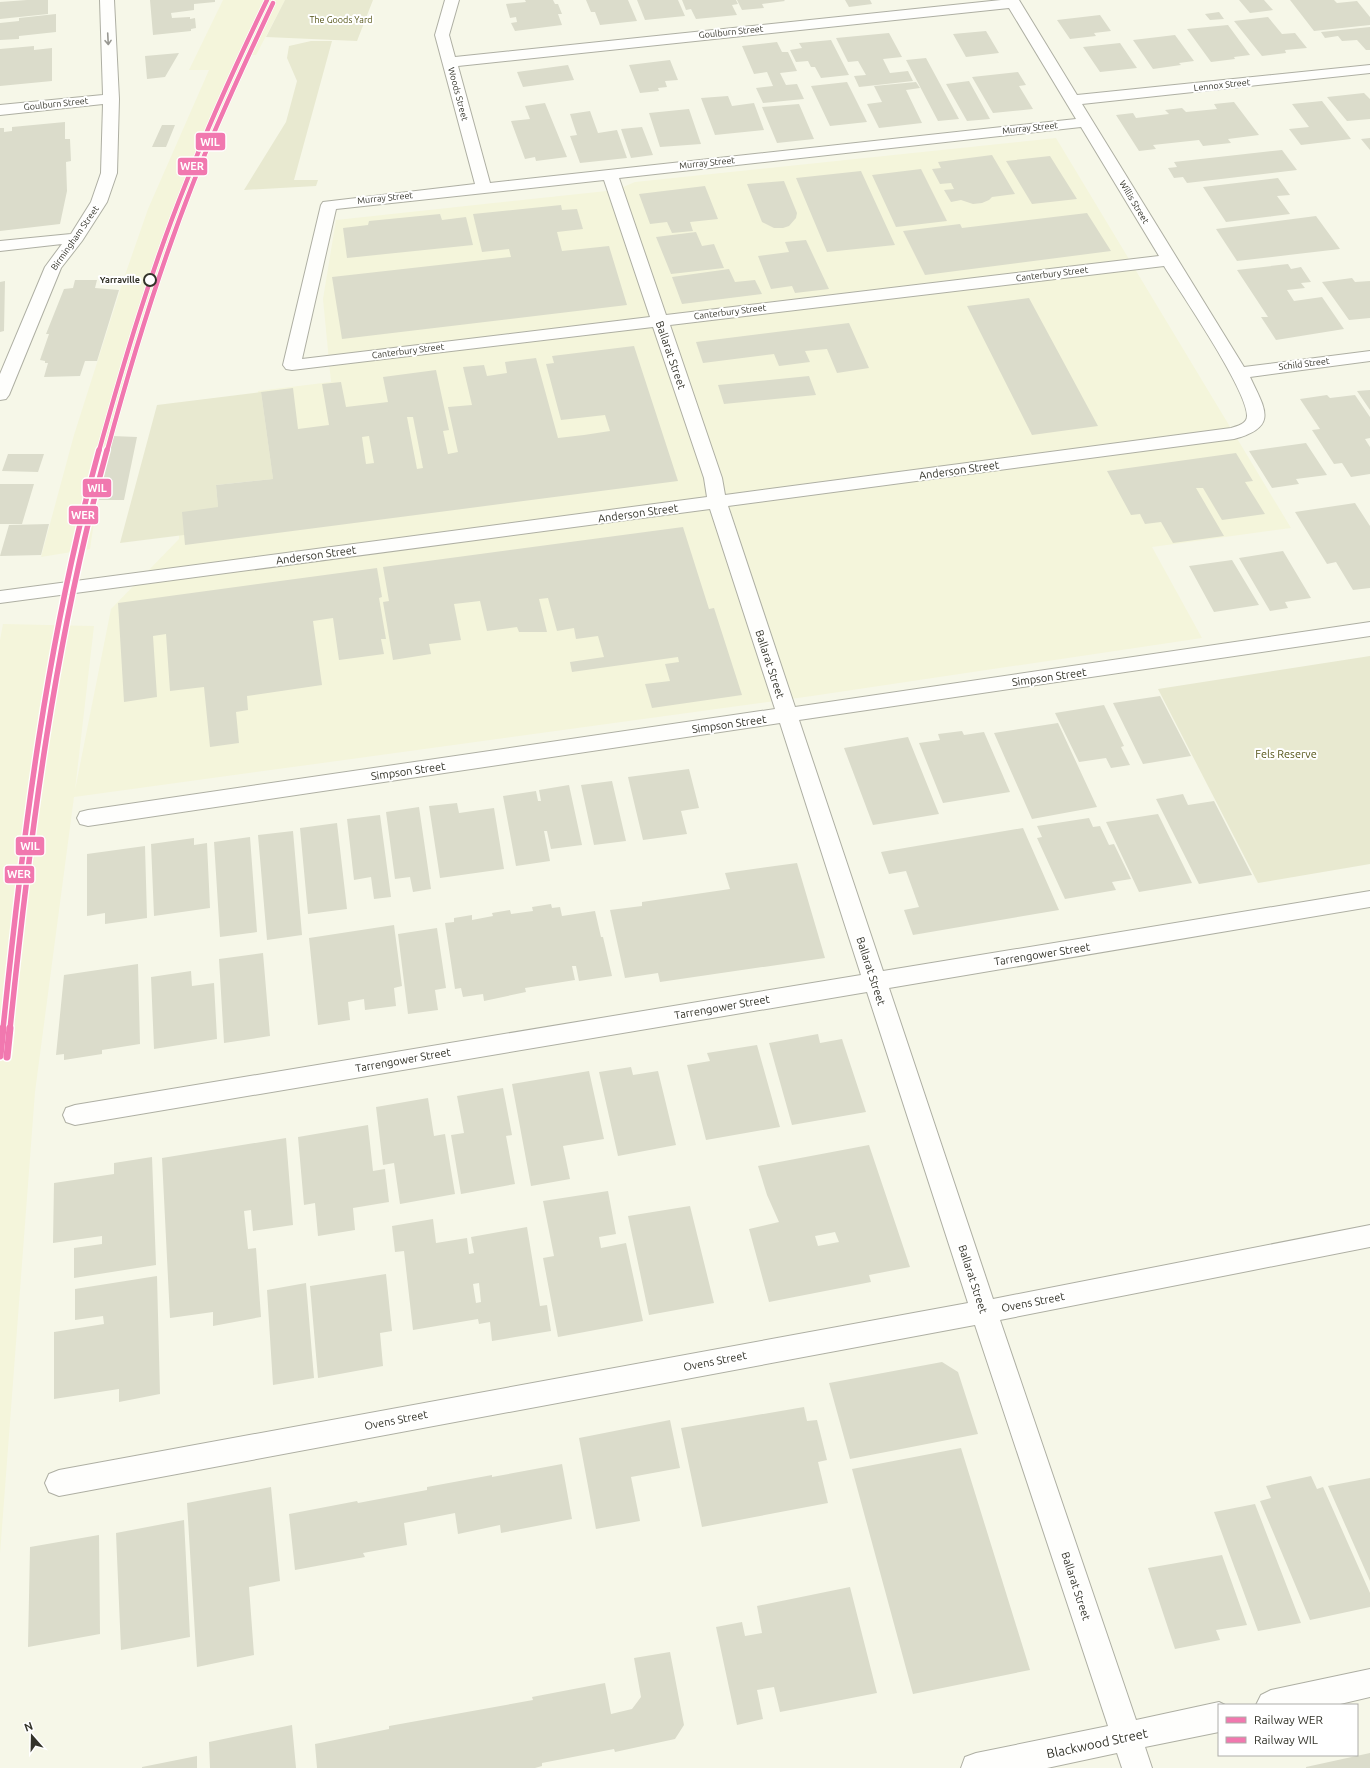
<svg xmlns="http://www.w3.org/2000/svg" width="1370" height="1768" font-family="Ubuntu,sans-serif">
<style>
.built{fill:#f4f5db}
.green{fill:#e8e9d0}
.building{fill:#dbdccb;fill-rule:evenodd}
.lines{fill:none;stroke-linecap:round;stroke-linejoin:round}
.minor-casing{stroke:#aeafa3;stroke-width:2}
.minor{fill:#fefefc;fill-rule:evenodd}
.rail-1-far2-casing{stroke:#fff;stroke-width:6}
.rail-1-far1-casing{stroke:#fff;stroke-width:8}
.rail-1-casing{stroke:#fff;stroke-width:10}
.rail-2-far2-casing{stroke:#fff;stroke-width:6}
.rail-2-far1-casing{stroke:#fff;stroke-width:8}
.rail-2-casing{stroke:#fff;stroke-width:10}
.rail-1-far2{stroke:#f178af;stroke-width:4.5}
.rail-1-far1{stroke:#f178af;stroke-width:5.5}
.rail-1{stroke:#f178af;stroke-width:7}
.rail-2-far2{stroke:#f178af;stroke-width:4.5}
.rail-2-far1{stroke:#f178af;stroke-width:5.5}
.rail-2{stroke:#f178af;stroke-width:7}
.oneway{stroke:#989892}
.stop-dot{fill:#fff;stroke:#333329;stroke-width:2}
.labels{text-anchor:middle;stroke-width:4;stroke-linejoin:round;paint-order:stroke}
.far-park-label{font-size:9px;fill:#565619;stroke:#fff}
.far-street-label{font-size:9px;fill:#333329;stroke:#fff}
.far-stop-label{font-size:9px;font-weight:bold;fill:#333329;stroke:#fff;text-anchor:end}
.street-label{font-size:11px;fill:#333329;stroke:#fff}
.park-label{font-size:11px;fill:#565619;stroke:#fff}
.near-street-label{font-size:13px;fill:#333329;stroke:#fff}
.line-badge{stroke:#fff;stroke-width:1.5}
.badge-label{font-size:11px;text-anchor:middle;font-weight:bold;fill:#fff}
</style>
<rect width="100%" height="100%" fill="#f6f7e8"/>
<path class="built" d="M223 0H285L256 55H247L206 148 177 223 136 346 111 438 97 502 90 549 41 557 74 435 124 278 148 209 209 70H189Z
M1056 138 1291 528 1152 547 1202 638 812 696 74 797 35 1092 0 1554V640L3 624 94 626 75 790 111 609 179 539V511L216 487 270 479 258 391 331 382 323 299 336 220 616 190 635 182Z"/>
<path class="green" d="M285 0H373L357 41 266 37Z
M311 41H332L294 180H318L316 186 244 190 286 122 297 81 287 58 289 46Z
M261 392 273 479 216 485 218 507 184 535 120 543 157 405Z
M1370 656V864L1258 883 1158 689Z"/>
<path class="building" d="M27 0H48V14L0 19V2Z
M150 0H215V2L194 4V10L171 13 172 18 190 17V19L195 18 196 28 191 29V31L153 35Z
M525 0H553L555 4H558L562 14H558L562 25 515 31 511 23 517 22 516 17 510 18 506 4 526 2Z
M586 0H628L637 21 600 25 595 12H591Z
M637 0H678L685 16 645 20Z
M682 0H736L738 4 732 5 737 15 696 19 691 9 686 10Z
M737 0H784L785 1 762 4 764 8 742 10Z
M845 0H870L872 4 849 7Z
M1239 0H1264L1273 10 1250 13Z
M1290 0H1334L1337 3 1357 1 1370 17V25L1314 31Z
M1219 12 1224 19 1210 20 1205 14Z
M56 14V32L19 36V39L0 40V23L19 21V18Z
M1100 15 1111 31 1094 33 1096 36 1070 39 1057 20Z
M1268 17 1282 34 1295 33 1307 48 1285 50 1286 53 1262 56 1234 21Z
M1228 25 1250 55 1234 57 1235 59 1211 62 1187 29Z
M1370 27V50H1366L1357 40 1342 41 1338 36 1325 38 1321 32Z
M986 31 999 53 966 57 953 34Z
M889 33 902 57 883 59 890 73 908 71 913 81 859 87 854 76 866 75 858 61 848 62 836 38Z
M1175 35 1194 61 1179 63 1181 65 1153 69 1133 40Z
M831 40 849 75 821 78 815 67H811L808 61 796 62 790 50 802 48 799 43Z
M777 42 782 52H788L797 71 780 73 786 85 797 84 804 99 763 103 756 88 773 86 767 72 754 74 742 46Z
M1120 43 1137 68 1100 72 1083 47Z
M34 46V50L52 48V81L0 86V49Z
M179 53 165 77 147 79 145 56Z
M926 58 959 119 938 121 906 60Z
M670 60 678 80 665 81 667 87 658 88 659 91 640 93 629 65Z
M568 65 574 80 523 87 517 72Z
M1018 72 1026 85 1019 86 1033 109 993 113 972 77Z
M969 81 990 119 967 121 946 84Z
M847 82 867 122 830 126 811 86Z
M916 82 920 88 906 90 922 123 879 128 867 104 882 102 874 86Z
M1364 93 1370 99V119L1347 121 1327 97Z
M728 96 732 106 754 103 764 130 715 135 701 98Z
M1322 101 1351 139 1301 145 1289 129 1309 127 1292 104Z
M1234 102 1259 135 1228 139 1231 143 1203 146 1199 140 1153 145 1156 149 1139 151 1116 115 1133 113 1136 118 1169 114 1165 110 1182 108 1186 112 1217 109 1214 104Z
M545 103 567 157 536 161 535 157 525 159 511 121 530 119 525 106Z
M799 104 814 139 777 143 762 107Z
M689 109 701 144 660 147 649 113Z
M590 111 598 133 617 130 627 158 580 163 570 136 577 135 570 114Z
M65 122V139H70L71 161 66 162 67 191 60 224 0 231V128H4V132L12 131V127Z
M162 125H175L166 147H152Z
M642 127 653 155 631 158 621 129Z
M1370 138V150L1361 139Z
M1282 150 1297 170 1187 183 1183 177 1174 178 1168 168 1177 167 1174 162Z
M992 155 1015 194 992 197 989 200 982 203 973 204 961 200 951 202 944 190 954 189 951 183 940 184 932 169 941 168 938 162Z
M1050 156 1077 199 1032 204 1006 161Z
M921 169 947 221 896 227 872 175Z
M861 171 895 245 827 252 796 178Z
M1278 178 1290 195 1277 196 1290 214 1226 222 1203 187Z
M784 181 797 213 796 218 789 226 783 228H774L762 222 747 184Z
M705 186 718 219 690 222 693 231 672 233 667 222 650 224 639 194Z
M561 205 562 210 577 209 583 229 557 232 562 251 609 246 627 305 342 339 332 277 511 257 509 249 482 252 473 214Z
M1087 213 1111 251 925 275 903 231 960 224 962 228Z
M440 214 442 220 466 217 473 245 347 258 343 228 368 225 369 221Z
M1316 216 1340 249 1237 261 1216 229Z
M696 232 702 246 714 244 724 268 671 274 656 237Z
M806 240 829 289 795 293 792 286 771 289 758 256 789 252 785 242Z
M1288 264 1291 269 1301 267 1311 282 1301 283 1305 288 1287 290 1294 301 1322 297 1344 329 1276 340 1261 317H1268L1237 270Z
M729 269 735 282 755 280 762 294 682 304 672 277Z
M1352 278 1355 282 1370 281V318L1349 320 1322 282Z
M75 280H97L95 288 119 290 97 361H85L80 376 44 377 48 363H45V361L40 360 49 334H46L64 289 73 288Z
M5 281 4 331 0 332V282Z
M1029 298 1098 426 1032 435 967 306Z
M849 323 869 368 837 373 827 349 805 351 810 362 779 366 774 354 703 363 696 342Z
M634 346 678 481 185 545 182 512 218 507 216 485 273 479 261 392 293 388 298 429 329 425 322 384 341 382 346 407 388 402 383 377 436 370 449 430 443 431 448 454 458 452 448 407 472 405 463 367 484 365 487 376 507 373 505 362 536 358 558 438 584 435 610 431 605 415 561 420 546 364 554 363 552 356ZM407 417H413L423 468 417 469ZM369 436 374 463 366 464 362 437Z
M809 376 816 395 724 404 718 385Z
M1370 390V410L1357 391Z
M1327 395 1330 398 1355 395 1370 417V438L1365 439 1370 447V474L1351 477 1342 463 1334 464 1312 430 1320 429 1300 399Z
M112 436 137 437 124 500H99Z
M1306 443 1327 475 1296 479 1299 484 1272 488 1249 451Z
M1236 453 1253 481 1245 482 1265 514 1222 520 1203 488H1196L1224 536 1173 543 1161 522 1145 524 1140 514 1131 515 1107 471Z
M8 454H44L38 472 2 471Z
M0 484H34L22 524H0Z
M1355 503 1370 526V588L1353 590 1336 562 1327 564 1295 512Z
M49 524 41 555 0 556 9 525Z
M683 527 709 609 714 608 742 695 652 708 645 684 670 681 665 664 679 662 678 657 572 672 570 662 604 657 598 636 576 639 574 628 557 631 548 598 539 599 547 632H519L517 627 487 631 480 601 454 604 461 640 429 644 431 654 393 660 383 602 389 601 383 567Z
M1283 551 1311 598 1285 602 1288 608 1270 611 1239 558Z
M1232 560 1259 605 1214 612 1189 566Z
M377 568 382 597 379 598 386 639H381L384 654 339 660 333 618 313 621 322 685 247 696 248 710 236 712 239 743 210 747 204 687 170 691 166 634 153 636 157 697 124 702 118 603Z
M1160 696 1191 756 1143 764 1113 703Z
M1104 705 1124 746 1121 747 1130 765 1111 768 1106 758 1079 762 1055 713Z
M1058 723 1097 807 1032 819 994 733Z
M962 731 964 735 984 732 1010 792 943 803 919 743 940 740 938 734Z
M908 737 939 814 873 825 844 748Z
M689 769 699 808 681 811 687 834 643 840 628 777Z
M612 781 626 841 594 845 581 785Z
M569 785 582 845 551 849 547 831H544L550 861 516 866 503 796 536 791 538 801H541L539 790Z
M1183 794 1188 805 1214 801 1252 875 1199 884 1156 799Z
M457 803 459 813 494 808 504 869 440 878 429 806Z
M419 807 431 889 413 892 410 877 395 879 386 812Z
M1158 814 1192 883 1139 892 1106 822Z
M380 815 391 897 374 899 371 877 354 880 347 819Z
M1089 818 1093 827 1100 826 1109 845 1114 844 1131 879 1112 882 1116 890 1065 899 1037 838 1042 837 1037 826Z
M337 823 347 909 308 914 300 828Z
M1023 828 1059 910 913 935 904 910 919 907 906 871 889 874 881 852Z
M293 831 302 935 267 940 258 835Z
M250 837 257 932 220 937 214 842Z
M194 838V845L207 843 210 908 154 916 151 844Z
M145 846 147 918 105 924V913L87 916V854Z
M797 863 825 958 660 982 658 973 625 978 610 910 642 906V902L730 889 725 873Z
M551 904 552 908 560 907 562 916 595 911 601 937H603L612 976 579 981 576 966H572L575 980 525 988 526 992 484 1001 483 994 463 997 461 988 455 989 445 923 454 922V918L472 915V920L493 916 492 913 510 910 511 914 533 911 532 907Z
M394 925 402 986 394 988 396 1006 365 1010 364 999 348 1002 350 1020 318 1025 309 938Z
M437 928 446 988 435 990 438 1010 408 1014 398 934Z
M263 953 270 1036 224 1043 219 959Z
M138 964 140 1044 102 1050V1054L64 1060V1054L56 1055 64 975Z
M191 971 192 986 214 983 217 1039 154 1049 151 977Z
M818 1034 820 1043 842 1039 866 1112 792 1125 769 1043Z
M757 1045 780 1127 706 1140 687 1065 710 1061 707 1053Z
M631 1067 633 1075 658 1071 676 1145 618 1156 599 1072Z
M589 1071 604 1139 563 1146 570 1179 531 1186 512 1084Z
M503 1088 512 1135 506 1136 515 1184 461 1194 451 1135 464 1133 457 1096Z
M428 1098 434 1136 445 1134 455 1194 400 1204 394 1163 383 1165 376 1107Z
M368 1125 373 1171 385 1169 389 1202 353 1208 355 1230 318 1236 315 1203 304 1205 298 1137Z
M286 1138 293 1225 253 1231 251 1210 244 1211 248 1249 256 1248 261 1317 213 1326V1312L170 1318 162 1158Z
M869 1145 910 1267 869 1275 871 1282 769 1302 749 1229 779 1222 767 1195 758 1166ZM835 1232 839 1242 818 1246 815 1236Z
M152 1157 156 1265 74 1278V1248L102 1244V1236L53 1243 54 1183 114 1174V1163Z
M608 1191 616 1234 599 1237 601 1248 626 1243 643 1321 558 1337 543 1258 554 1256 543 1201Z
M690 1206 714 1303 649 1315 628 1216Z
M433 1219 436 1243 467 1238 469 1254 474 1253 471 1237 527 1227 540 1306 547 1305 551 1331 492 1341 490 1322 479 1324 478 1319 413 1330 404 1251 395 1252 392 1226ZM479 1283 481 1302 476 1303 473 1284Z
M386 1274 392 1331 380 1333 383 1366 318 1378 310 1286Z
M157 1276 160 1394 119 1402V1389L54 1399V1332L104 1324 103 1316 75 1320V1289Z
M306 1283 314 1378 273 1385 267 1290Z
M942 1362 958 1372 978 1434 850 1459 829 1383Z
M804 1407 807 1421 817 1420 827 1460 818 1462 828 1503 702 1527 681 1428Z
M670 1420 680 1468 631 1477 640 1521 596 1529 579 1438Z
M961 1448 1030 1670 913 1694 852 1469Z
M562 1464 572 1519 501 1533 500 1525 458 1534 455 1513 404 1523 407 1545 363 1553 365 1557 295 1570 289 1514 357 1501 358 1503 427 1490V1487L492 1475V1477Z
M1311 1476 1317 1489 1323 1487 1370 1593V1607L1310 1620 1260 1501 1271 1498 1266 1486Z
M1370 1478V1581L1328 1486Z
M271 1487 280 1581 249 1587 254 1655 197 1667 187 1503Z
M1255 1504 1301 1623 1258 1631 1214 1512Z
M184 1520 190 1637 121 1650 116 1533Z
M99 1535 100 1634 28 1647 30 1547Z
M1222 1555 1247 1625 1216 1630 1220 1640 1175 1649 1148 1568Z
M850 1587 877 1693 780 1712 774 1687 757 1690 763 1719 737 1725 716 1627 742 1622 745 1636 762 1633 757 1606Z
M670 1652 684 1725 675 1739 615 1752 614 1749 542 1763V1766L535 1768H317L315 1744 389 1729V1726L533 1700 532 1697 605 1683 611 1714 632 1709 641 1697 634 1658Z
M292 1725 296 1768H210L209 1742Z
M1370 1753V1768H1306V1767Z
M197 1756V1768H142V1767Z"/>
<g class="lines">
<defs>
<path id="minor" d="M100 0H114L119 99 117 173 107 202 82 241 61 268 9 395 6 399 0 400V374L45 267 62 244 0 251V241L71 234 91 202 101 173 103 104 0 115V105L103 95Z
M445 0H459L449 35 455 57 1001 0H1019L1077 95 1370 65V73L1082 104 1244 367 1370 351V361L1250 377C1265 409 1279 427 1234 439L728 506 795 707 1370 622V636L799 720 883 971 1370 891V907L889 988 993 1299 1370 1225V1247L1000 1320 1136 1720 1219 1702 1225 1705H1219V1732L1145 1747 1152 1768H1122L1117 1753 1047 1768H961L965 1757 976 1753 1108 1726 975 1325 59 1496 49 1492 45 1483 49 1474 59 1470 968 1303 867 992 75 1125 66 1122 63 1115 66 1108 75 1105 861 975 780 723 88 826 80 824 77 818 80 812 88 810 775 709 710 509 0 603V591L707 497 704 478 653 327 292 370 286 369 283 365 321 205 323 202 475 184 435 35ZM1009 8 1076 119 490 183 458 66ZM1081 127 1159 256 666 315 619 178ZM604 180 650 317 302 359 336 209ZM1164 266C1180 292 1248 391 1247 416 1247 424 1237 426 1231 428L725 495 722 478 670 325Z
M1370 1669V1697L1336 1705H1256L1261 1695 1271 1690Z"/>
</defs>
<use href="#minor" class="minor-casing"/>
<use href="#minor" class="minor"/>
<defs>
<path id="rail-1-far2" d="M99 451C124 361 151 270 186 183 210 121 238 60 267 0"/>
<path id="rail-1-far1" d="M3 1029C23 834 47 639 99 450"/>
<path id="rail-1" d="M0 1056 3 1028"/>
<path id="rail-2-far2" d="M107 451C131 362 158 273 192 186 216 124 245 63 273 3"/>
<path id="rail-2-far1" d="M10 1029C30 834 55 639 107 450"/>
<path id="rail-2" d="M7 1057 10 1028"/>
</defs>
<use href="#rail-1-far2" class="rail-1-far2-casing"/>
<use href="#rail-1-far1" class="rail-1-far1-casing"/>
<use href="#rail-1" class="rail-1-casing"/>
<use href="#rail-2-far2" class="rail-2-far2-casing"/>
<use href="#rail-2-far1" class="rail-2-far1-casing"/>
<use href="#rail-2" class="rail-2-casing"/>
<use href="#rail-1-far2" class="rail-1-far2"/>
<use href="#rail-1-far1" class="rail-1-far1"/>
<use href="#rail-1" class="rail-1"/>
<use href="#rail-2-far2" class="rail-2-far2"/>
<use href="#rail-2-far1" class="rail-2-far1"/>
<use href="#rail-2" class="rail-2"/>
</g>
<defs><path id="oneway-shaft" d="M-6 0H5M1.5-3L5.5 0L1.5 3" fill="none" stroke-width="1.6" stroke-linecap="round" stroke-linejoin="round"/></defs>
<use class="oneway" href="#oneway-shaft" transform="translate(108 39) rotate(87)"/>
<circle class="stop-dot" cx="150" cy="280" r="6"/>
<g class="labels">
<g class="far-park-label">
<text x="341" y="23">The Goods Yard</text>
</g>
<g class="far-street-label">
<text transform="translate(731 32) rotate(-6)" y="3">Goulburn Street</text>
<text transform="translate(1222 85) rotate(-6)" y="3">Lennox Street</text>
<text transform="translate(458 94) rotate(75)" y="3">Woods Street</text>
<text transform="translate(56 104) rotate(-6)" y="3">Goulburn Street</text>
<text transform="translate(1030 128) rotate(-6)" y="3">Murray Street</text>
<text transform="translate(707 163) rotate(-6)" y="3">Murray Street</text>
<text transform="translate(385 198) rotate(-6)" y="3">Murray Street</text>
<text transform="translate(1134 202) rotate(59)" y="3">Willis Street</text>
<text transform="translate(75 238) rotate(-55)" y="3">Birmingham Street</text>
<text transform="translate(1052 274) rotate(-7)" y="3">Canterbury Street</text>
<text transform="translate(730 312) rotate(-7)" y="3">Canterbury Street</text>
<text transform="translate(408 351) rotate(-7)" y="3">Canterbury Street</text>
<text transform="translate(1304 364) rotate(-7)" y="3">Schild Street</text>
</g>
<g class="far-stop-label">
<text x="140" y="283">Yarraville</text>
</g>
<g class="street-label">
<text transform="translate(671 355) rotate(71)" y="4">Ballarat Street</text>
<text transform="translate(959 470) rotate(-8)" y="4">Anderson Street</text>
<text transform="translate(638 513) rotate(-8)" y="4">Anderson Street</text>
<text transform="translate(316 555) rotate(-8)" y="4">Anderson Street</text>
<text transform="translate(770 664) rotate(72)" y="4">Ballarat Street</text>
<text transform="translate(1049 677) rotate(-8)" y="4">Simpson Street</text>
<text transform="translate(729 724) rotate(-8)" y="4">Simpson Street</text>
<text transform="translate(408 771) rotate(-8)" y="4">Simpson Street</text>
<text transform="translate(1042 954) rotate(-9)" y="4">Tarrengower Street</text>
<text transform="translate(871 971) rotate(72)" y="4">Ballarat Street</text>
<text transform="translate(722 1007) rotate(-10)" y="4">Tarrengower Street</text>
<text transform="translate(403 1060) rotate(-10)" y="4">Tarrengower Street</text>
<text transform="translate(973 1279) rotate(72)" y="4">Ballarat Street</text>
<text transform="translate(1033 1302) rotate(-11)" y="4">Ovens Street</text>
<text transform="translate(715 1361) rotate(-11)" y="4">Ovens Street</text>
<text transform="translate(396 1420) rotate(-11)" y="4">Ovens Street</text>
<text transform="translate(1076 1586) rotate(72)" y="4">Ballarat Street</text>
</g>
<g class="park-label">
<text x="1286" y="758">Fels Reserve</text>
</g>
<g class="near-street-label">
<text transform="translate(1097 1743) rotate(-12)" y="5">Blackwood Street</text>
</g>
</g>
<g class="line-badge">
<rect x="195" y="132" width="31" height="19" rx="4" fill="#f178af"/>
<rect x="177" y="157" width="31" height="19" rx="4" fill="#f178af"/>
<rect x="82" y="478" width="30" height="20" rx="4" fill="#f178af"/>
<rect x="68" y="505" width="31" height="20" rx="4" fill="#f178af"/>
<rect x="15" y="836" width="30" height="20" rx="4" fill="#f178af"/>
<rect x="4" y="865" width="31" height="19" rx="4" fill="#f178af"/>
</g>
<g class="badge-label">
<text x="210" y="146">WIL</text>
<text x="192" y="170">WER</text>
<text x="97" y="492">WIL</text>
<text x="83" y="519">WER</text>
<text x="30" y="850">WIL</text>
<text x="19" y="878">WER</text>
</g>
<rect x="1218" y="1704" width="140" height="52" fill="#ffffff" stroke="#adada9"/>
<rect x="1226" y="1717" width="20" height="6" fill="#f178af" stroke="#adada9"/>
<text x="1254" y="1724" font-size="12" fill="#333329">Railway WER</text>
<rect x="1226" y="1737" width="20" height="6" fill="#f178af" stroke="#adada9"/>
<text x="1254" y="1744" font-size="12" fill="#333329">Railway WIL</text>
<g transform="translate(32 1736) rotate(340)" stroke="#ffffff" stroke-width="3" paint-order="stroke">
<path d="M0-3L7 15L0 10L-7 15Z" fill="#333329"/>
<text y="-6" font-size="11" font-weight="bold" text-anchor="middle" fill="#333329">N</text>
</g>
</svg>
